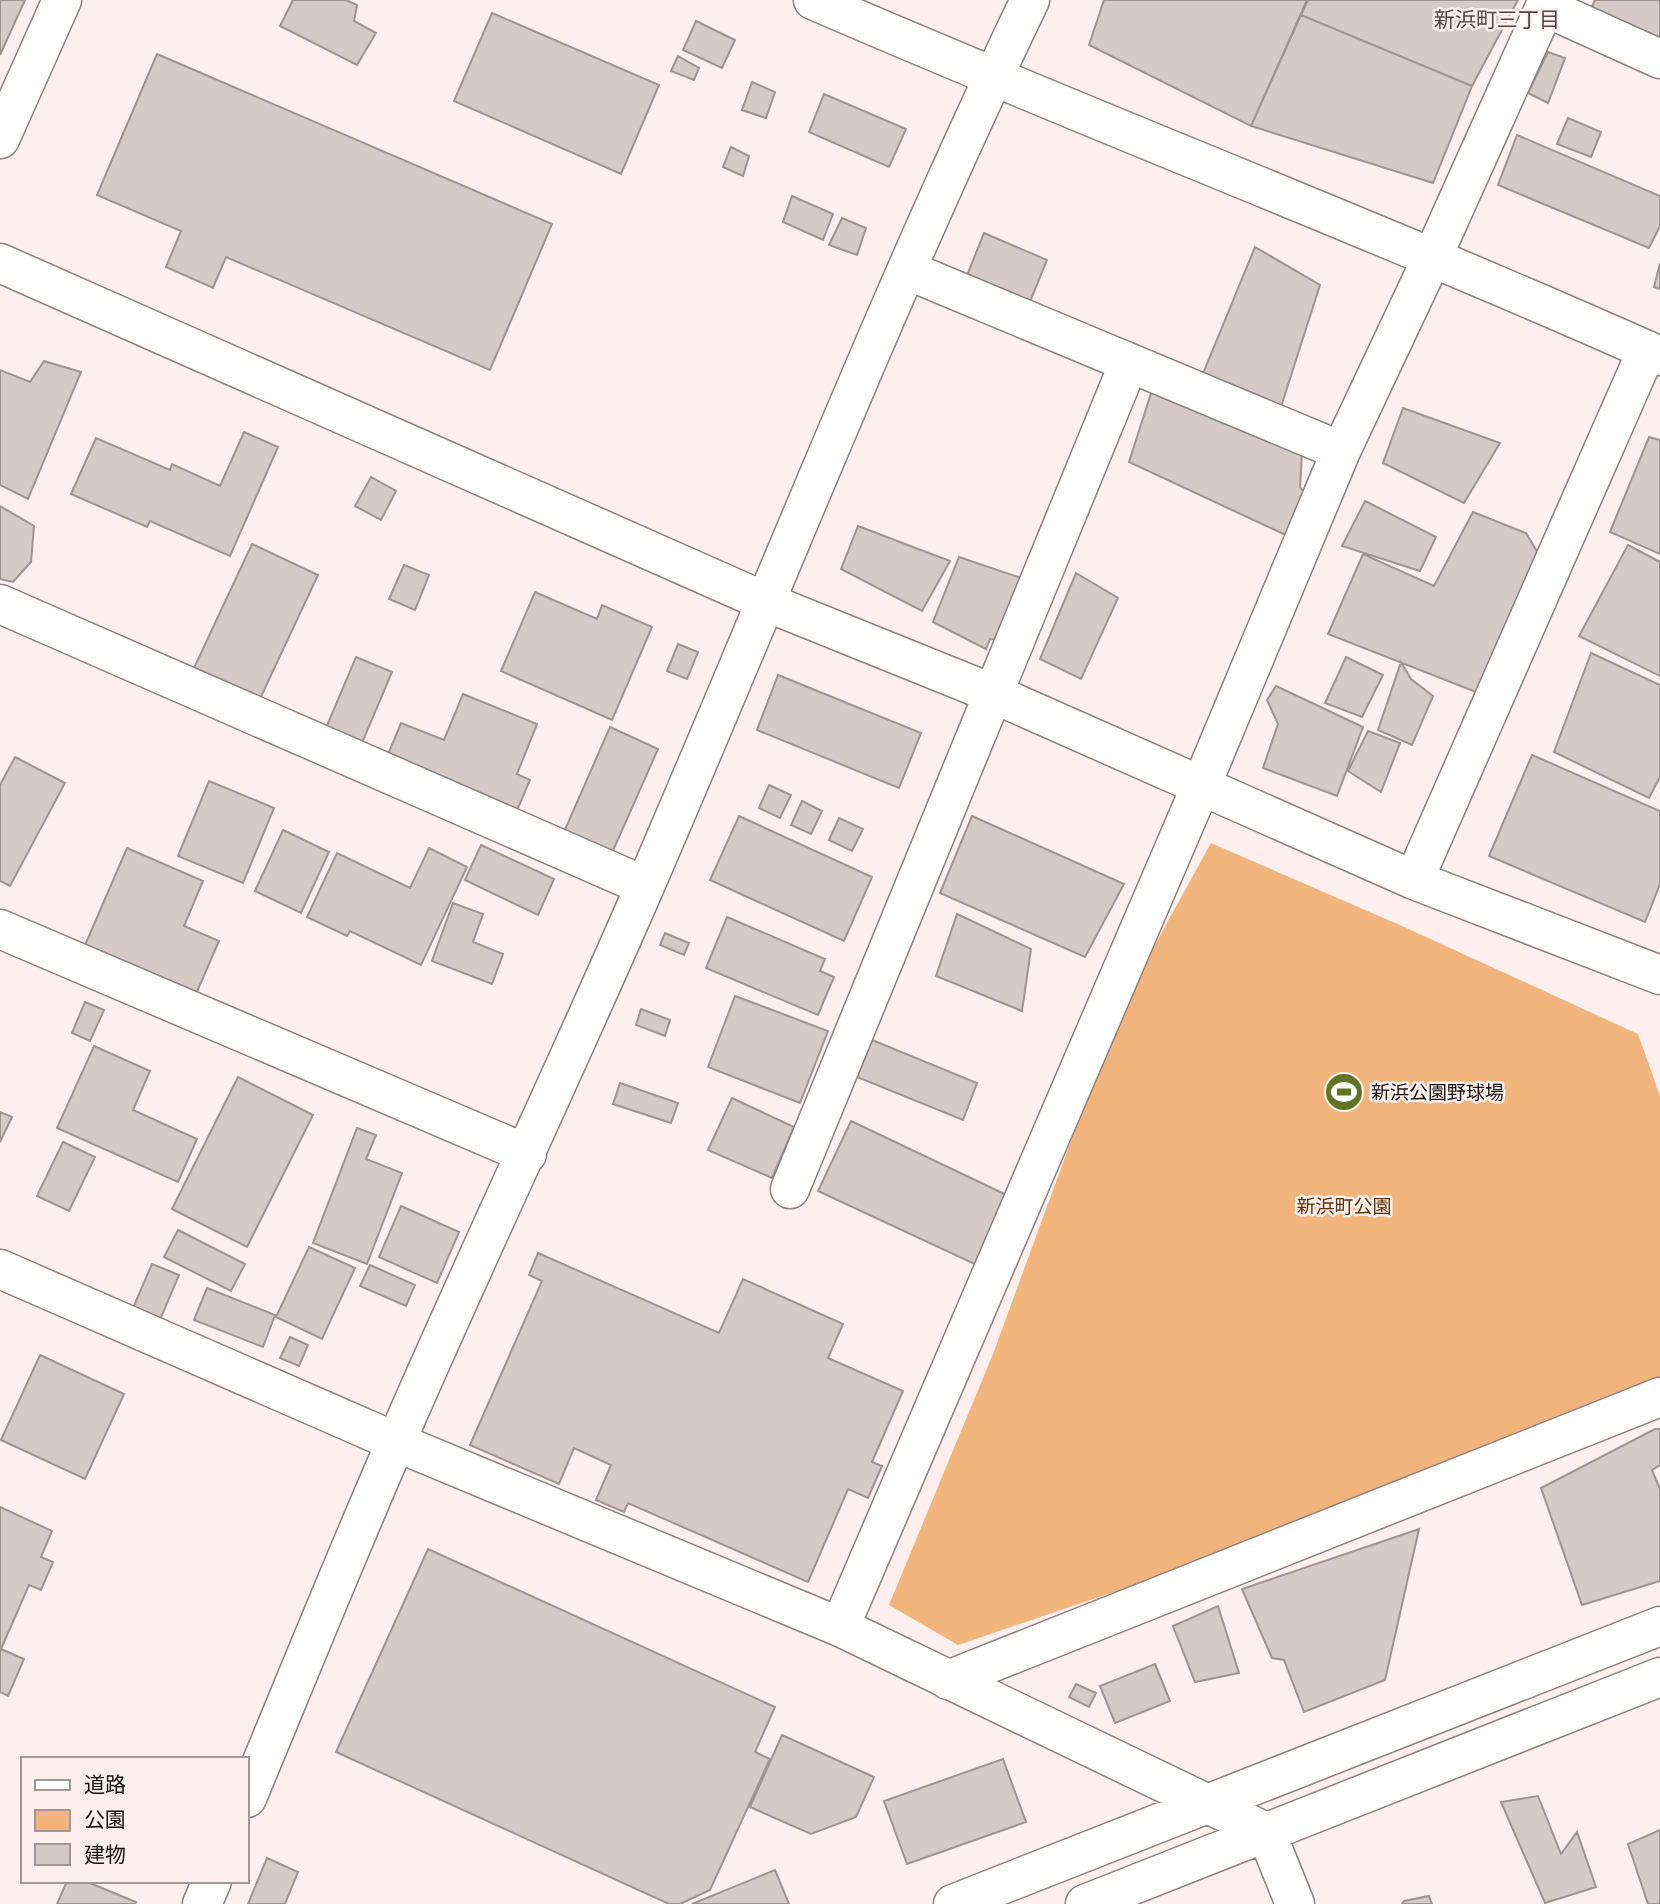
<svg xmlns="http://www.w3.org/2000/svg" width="1660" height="1904" font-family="'Titillium Web','Noto Sans JP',sans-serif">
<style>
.green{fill:#f1b47c}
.building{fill:#d5cac6;stroke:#9f9490;stroke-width:2}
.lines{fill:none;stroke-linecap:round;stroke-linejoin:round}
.minor-casing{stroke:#8c8180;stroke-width:41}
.minor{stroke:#fff;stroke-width:38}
.labels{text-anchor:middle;stroke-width:5;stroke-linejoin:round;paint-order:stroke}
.poi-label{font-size:19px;fill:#161212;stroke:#fcefee;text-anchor:start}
.park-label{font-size:19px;fill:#5b3303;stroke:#fcefee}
.neighbourhood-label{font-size:21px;fill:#504645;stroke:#fcefee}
</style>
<rect width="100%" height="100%" fill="#fcefee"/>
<path class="green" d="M1211 843 1402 926 1638 1034 1660 1096V1380L1202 1562 958 1645 889 1605 993 1354 1119 1010Z"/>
<path class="building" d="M0 0H25L0 55Z
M293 0H346L357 5 354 21 376 33 357 65 280 26Z
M1104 0H1307L1251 126 1089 45Z
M1308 0H1518L1472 86 1301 15Z
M1595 0H1660V47L1588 15Z
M492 13 659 85 621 174 454 101Z
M1301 15 1472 86 1433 183 1251 126Z
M696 21 735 40 722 68 683 50Z
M1548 52 1565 58 1548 103 1528 93Z
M157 54 552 224 490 370 226 257 213 288 166 267 181 231 97 195Z
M678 56 699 68 694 80 671 71Z
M752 82 775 92 766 118 742 110Z
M824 94 906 129 889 167 809 132Z
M1568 118 1601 132 1591 157 1557 144Z
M1517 135 1660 196V226L1649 248 1498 185Z
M731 147 749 156 743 176 723 167Z
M792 196 833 214 823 240 783 222Z
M842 218 866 228 857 255 829 245Z
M984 233 1047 260 1025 314 962 288Z
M1255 247 1320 285 1279 413 1202 376Z
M1660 263V289L1654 287Z
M44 361 81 372 28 499 0 485V370L30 382Z
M1154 384 1302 453 1300 487 1309 499 1290 537 1129 462Z
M1403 408 1500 443 1464 503 1383 463Z
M244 432 278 447 230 556 150 521 147 527 71 494 96 438 170 470 172 464 220 486Z
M1649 437 1660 440V554L1610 532Z
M371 477 396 491 381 520 355 506Z
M1365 501 1436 537 1420 571 1342 546Z
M0 506 34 526 31 562 13 582 0 579Z
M1473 512 1526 533 1541 558 1476 692 1328 634 1363 554 1434 586Z
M858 526 950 561 922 611 841 569Z
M252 544 318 575 259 701 193 670Z
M1628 545 1660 562V676L1579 636Z
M959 557 1024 579 1009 641 990 639 986 649 933 622Z
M404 565 429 575 415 610 389 599Z
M1076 573 1118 598 1081 679 1040 659Z
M535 592 597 619 602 605 652 627 612 720 501 671Z
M678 644 698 652 687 679 667 671Z
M1591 653 1660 685V777L1649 798 1554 752Z
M356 657 392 672 362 743 326 728Z
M1346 657 1383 675 1362 717 1325 703Z
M1401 662 1411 679 1433 696 1412 745 1378 730Z
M778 675 921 733 899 788 757 730Z
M1276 686 1363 727 1337 796 1263 768 1278 724 1267 700Z
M463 694 537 724 517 774 530 780 512 822 382 769 401 723 444 740Z
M610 727 658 749 612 853 564 832Z
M1368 731 1400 743 1381 792 1348 771Z
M1532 755 1660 811V884L1645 922 1489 856Z
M15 757 65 783 10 886 0 881V785Z
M209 781 274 808 243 883 178 856Z
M769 785 791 795 780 818 759 808Z
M802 801 822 811 811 834 791 825Z
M739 816 872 877 844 941 710 880Z
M972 816 1124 884 1085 957 940 893Z
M839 818 863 829 852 851 829 840Z
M283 830 329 852 301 913 255 891Z
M481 845 554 879 538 915 465 880Z
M127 848 203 881 184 926 219 941 193 1001 82 952Z
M429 848 467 867 421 965 350 931 347 936 307 917 337 853 410 888Z
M453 903 483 914 473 942 503 954 492 984 432 961Z
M957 914 1031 949 1022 1011 936 976Z
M727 917 825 959 820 971 834 977 818 1015 706 968Z
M665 933 689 943 684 955 660 945Z
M735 996 828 1031 800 1103 708 1067Z
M85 1002 104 1010 90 1041 72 1033Z
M641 1009 670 1020 665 1036 636 1025Z
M872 1040 977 1083 963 1120 857 1077Z
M94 1046 150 1071 133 1110 197 1139 178 1182 57 1128Z
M238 1077 313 1115 247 1247 172 1209Z
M620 1083 678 1103 671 1123 613 1104Z
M732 1098 794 1127 772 1178 708 1150Z
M0 1112 12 1117 0 1142Z
M851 1121 1013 1198 981 1267 818 1191Z
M357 1128 376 1135 366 1159 402 1173 367 1264 313 1243Z
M63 1142 95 1157 69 1211 37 1196Z
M401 1206 459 1232 437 1283 379 1257Z
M178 1230 245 1264 231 1291 164 1257Z
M309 1247 355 1268 322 1339 276 1317Z
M538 1253 719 1333 743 1279 843 1324 828 1358 903 1391 872 1462 882 1466 868 1498 848 1489 808 1582 628 1503 624 1512 596 1500 611 1465 574 1448 559 1484 470 1445 542 1281 529 1275Z
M152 1264 179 1275 160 1320 133 1308Z
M370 1265 415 1285 406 1306 360 1286Z
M207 1288 275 1315 263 1347 194 1320Z
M290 1337 308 1345 299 1366 280 1358Z
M40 1355 124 1394 85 1479 1 1440Z
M1655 1429H1660V1465L1652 1470 1660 1489V1581L1582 1605 1541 1488Z
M0 1507 52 1531 41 1557 53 1562 41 1590 29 1585 1 1649 24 1659 8 1696 0 1692Z
M1419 1529 1385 1680 1304 1712 1284 1660 1272 1658 1242 1589Z
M428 1549 775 1707 755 1752 770 1759 710 1890 680 1904H669L336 1752Z
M1218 1606 1239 1673 1195 1682 1173 1626Z
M1155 1664 1170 1701 1115 1723 1100 1686Z
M1076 1684 1096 1693 1089 1707 1069 1697Z
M782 1735 874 1777 856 1817 811 1834 750 1807Z
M1003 1759 1026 1822 907 1864 884 1801Z
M1538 1796 1561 1854 1577 1832 1596 1887 1545 1903 1501 1802Z
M1660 1830V1904H1648L1628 1844Z
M267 1858 298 1872 285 1904H248Z
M775 1870 789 1904H692Z
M67 1881H85L136 1902 135 1904H57Z
M1429 1896 1432 1904H1402L1404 1901Z"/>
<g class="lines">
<defs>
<path id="minor" d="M813 0C1094 122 1380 231 1660 356
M1545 7 1660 59
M0 139 62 0
M0 263 766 602 994 694 1414 880 1660 975
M907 270 1341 451
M0 604 645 886
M1414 880 1647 350
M0 929 527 1154
M790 1189 1129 363
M0 1269 396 1442 840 1627 1266 1832 1295 1904
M840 1627 1201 786 1341 451 1432 258 1548 0
M948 1680 1660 1397
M247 1798C296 1680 344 1561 395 1444 476 1257 564 1073 645 886 773 591 890 290 1030 0
M202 1904 212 1881
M953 1904 1660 1626
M1085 1904 1660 1677"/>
</defs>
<use href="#minor" class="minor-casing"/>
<use href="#minor" class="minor"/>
</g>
<defs>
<symbol id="stadium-disc" viewBox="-11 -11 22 22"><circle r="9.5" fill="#617423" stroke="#fcefee"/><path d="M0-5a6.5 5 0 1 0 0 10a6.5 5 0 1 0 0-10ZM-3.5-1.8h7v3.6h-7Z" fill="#fff"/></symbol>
</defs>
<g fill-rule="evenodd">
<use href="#stadium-disc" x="1322" y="1070" width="44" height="44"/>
</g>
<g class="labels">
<g class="poi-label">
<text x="1371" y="1099">新浜公園野球場</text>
</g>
<g class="park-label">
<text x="1344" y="1213">新浜町公園</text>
</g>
<g class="neighbourhood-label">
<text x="1497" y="27">新浜町三丁目</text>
</g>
</g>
<rect x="21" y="1757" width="228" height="126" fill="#fcefee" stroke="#a09796" stroke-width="2"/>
<rect x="35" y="1780" width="35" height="10" fill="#ffffff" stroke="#a09796" stroke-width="2"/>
<text x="84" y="1792" font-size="21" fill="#161212">道路</text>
<rect x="35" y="1810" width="35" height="21" fill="#f1b47c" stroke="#a09796" stroke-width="2"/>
<text x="84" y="1827" font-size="21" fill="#161212">公園</text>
<rect x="35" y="1844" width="35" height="21" fill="#d5cac6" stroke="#a09796" stroke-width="2"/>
<text x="84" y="1862" font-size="21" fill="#161212">建物</text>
</svg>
